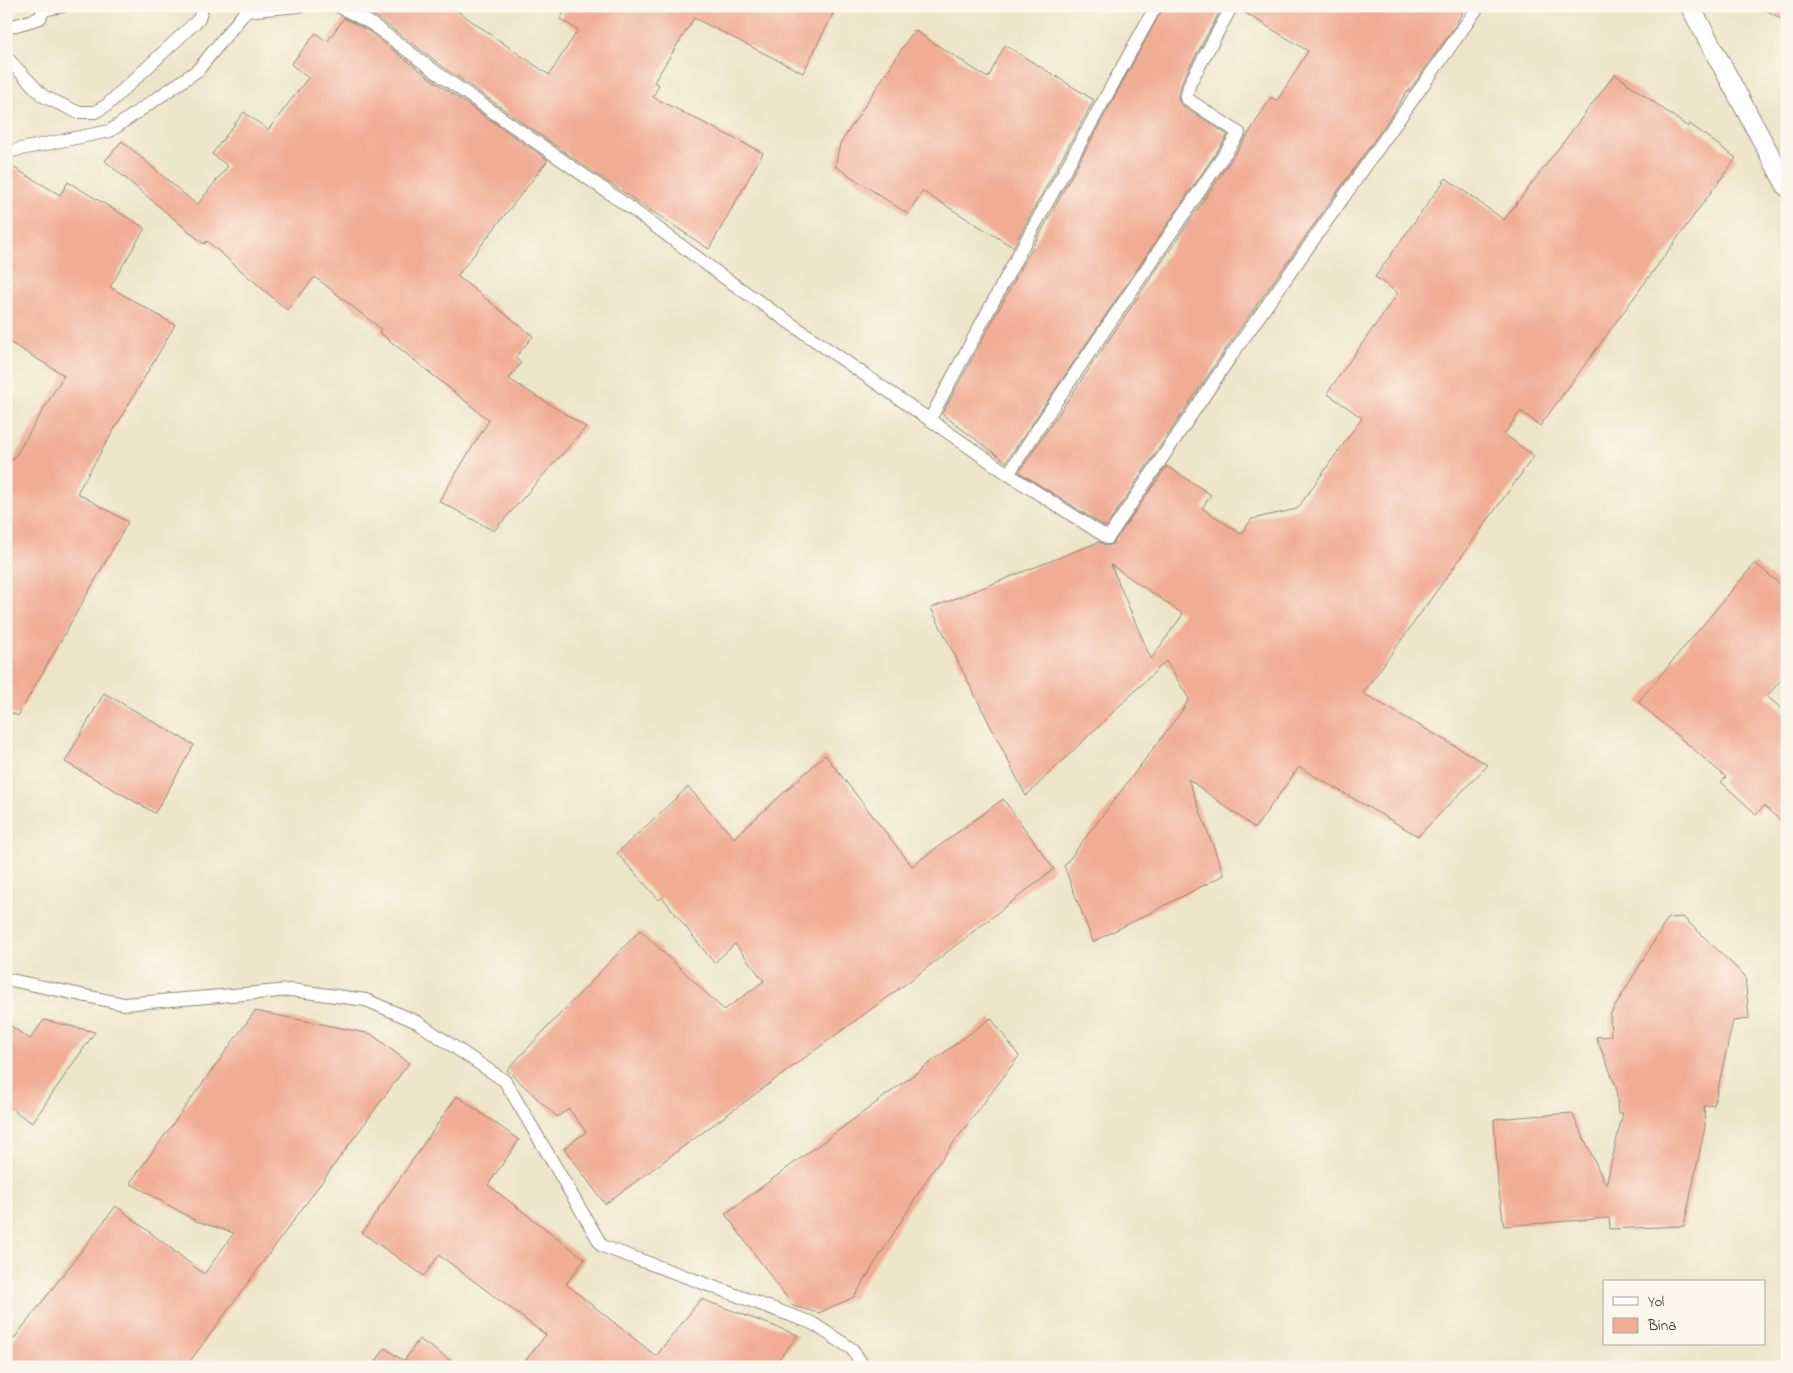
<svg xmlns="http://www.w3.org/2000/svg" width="1793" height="1373" font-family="'Indie Flower',sans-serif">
<rect width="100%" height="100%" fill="#fbf7ec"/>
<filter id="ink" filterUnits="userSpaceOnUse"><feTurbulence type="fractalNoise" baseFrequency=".02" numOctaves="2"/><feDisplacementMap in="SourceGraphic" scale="10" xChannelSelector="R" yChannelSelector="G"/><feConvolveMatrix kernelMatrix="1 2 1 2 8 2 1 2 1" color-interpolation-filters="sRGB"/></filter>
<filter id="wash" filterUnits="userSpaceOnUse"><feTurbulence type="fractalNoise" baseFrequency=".0096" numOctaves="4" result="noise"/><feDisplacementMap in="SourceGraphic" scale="20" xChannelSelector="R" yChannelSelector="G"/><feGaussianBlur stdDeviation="1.12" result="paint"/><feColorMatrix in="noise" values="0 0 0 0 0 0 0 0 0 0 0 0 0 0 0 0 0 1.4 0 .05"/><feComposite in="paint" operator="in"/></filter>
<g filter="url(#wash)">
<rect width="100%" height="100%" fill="#ede5c8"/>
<g id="blocks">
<!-- building -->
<g fill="#f1ac94" fill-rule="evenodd">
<path d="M356,6H450L549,75L578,30L560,19L568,6H837L803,73L694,18L654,82L659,85L653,97L763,153L709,249L599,176L445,68L377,17Z"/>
<path d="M1164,6H1223L1183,79L1178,96L1179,101L1182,105L1228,135L1006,462L942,414Z"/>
<path d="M1240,6H1466L1452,31L1408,92L1407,91L1394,112L1229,344L1106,527L1019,472L1246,138L1271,97L1277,101L1308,51L1239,9Z"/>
<path d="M1759,6H1787V22Z"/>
<path d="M344,18L368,31L435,82L548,160L457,276L533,336L515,358L521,363L509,379L586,427L494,531L439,501L489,420L379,332L381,329L315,277L287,310L207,241L204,244L105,161L122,141L197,205L228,166L212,154L244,112L268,130L308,78L291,64L316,33L327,42Z"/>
<path d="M914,30L988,78L1005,45L1094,100L1013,247L922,191L908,214L835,166L840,144Z"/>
<path d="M1615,74L1688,127L1690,124L1736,158L1540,426L1521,411L1504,434L1534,456L1363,693L1488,765L1418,836L1299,767L1255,828L1188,779L1224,875L1093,942L1064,866L1181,712L1189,699L1166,661L1026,796L931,608L1099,542L1107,546L1112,545L1167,466L1211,495L1202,508L1241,534L1252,519L1297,509L1362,418L1327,393L1398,293L1375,277L1446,178L1504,220ZM1111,565L1183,614L1151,659Z"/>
<path d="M6,163L60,195L68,182L145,228L110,287L175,325L77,493L128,522L18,716L6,710V457L13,460L64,375L6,340Z"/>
<path d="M1755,563L1787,590V673L1767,696L1787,714V827L1764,806L1756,814L1721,782L1726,777L1638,702Z"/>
<path d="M104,693L194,745L155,813L65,762Z"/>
<path d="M825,755L912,866L1003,799L1054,869L911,980L605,1204L564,1148L586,1132L569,1109L557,1117L507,1070L640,930L724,1010L764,981L735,944L714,963L662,897L659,900L617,853L688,787L734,838Z"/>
<path d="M1683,917L1745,976L1749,1019L1733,1021L1714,1105L1704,1106L1705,1127L1684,1226L1610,1229L1609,1218L1504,1226L1498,1184L1494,1119L1572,1113L1606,1185L1623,1113L1618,1114L1616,1086L1596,1037L1611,1036L1610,1015L1668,918Z"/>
<path d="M255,1011L371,1034L409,1063L186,1367H6V1349L116,1206L204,1274L234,1233L196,1221L130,1183Z"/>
<path d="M991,1018L1019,1056L931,1173L854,1297L819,1313L793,1306L725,1214Z"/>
<path d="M44,1020L95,1032L32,1123L6,1105V1023L30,1039Z"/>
<path d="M457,1096L519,1140L488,1185L585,1259L566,1284L656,1356L701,1299L798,1335L773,1367H520L546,1335L439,1255L424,1276L362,1233Z"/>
<path d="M419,1339L460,1367H372L385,1348L404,1361Z"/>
</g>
</g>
</g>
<g filter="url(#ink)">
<use href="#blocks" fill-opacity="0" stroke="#8c887a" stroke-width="1"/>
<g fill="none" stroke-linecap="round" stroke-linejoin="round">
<!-- street casing -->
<g stroke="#8c887a" stroke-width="14">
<g id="street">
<path d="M338,6L372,24L440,75L632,209L722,276L1008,474L1108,538L1231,356L1479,6"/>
<path d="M44,10L63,6"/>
<path d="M246,11L299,6"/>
<path d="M6,28L40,18L45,6"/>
<path d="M6,57L43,96L77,112H95L107,105L199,19L203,6"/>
<path d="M6,152L110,131L198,70L250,6"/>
<path d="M930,419L1022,248L1156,6"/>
<path d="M1008,474L1051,409L1239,133L1186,98L1190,83L1232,6"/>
<path d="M6,979L124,1004L291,990L366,1000L417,1022L505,1081L602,1246L812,1323L852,1349L864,1367"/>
</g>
</g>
<!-- secondary casing -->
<g stroke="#8c887a" stroke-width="21">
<path id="secondary" d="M1690,6L1787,187"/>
</g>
<!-- street -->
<use href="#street" stroke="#fff" stroke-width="12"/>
<!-- secondary -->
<use href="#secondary" stroke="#fff" stroke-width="19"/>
</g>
</g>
<!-- margin -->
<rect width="1793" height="1373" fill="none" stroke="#fbf7ec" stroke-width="25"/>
<!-- legend -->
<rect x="1603" y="1280" width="162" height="65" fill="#fbf7ec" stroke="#a8a59f"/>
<rect x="1613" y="1297" width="25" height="8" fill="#ffffff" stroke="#a8a59f"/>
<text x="1648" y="1306" font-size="15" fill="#2b2b2b">Yol</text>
<rect x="1613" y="1318" width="25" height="15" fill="#f1ac94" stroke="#a8a59f"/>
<text x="1648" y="1330" font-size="15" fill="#2b2b2b">Bina</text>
</svg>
